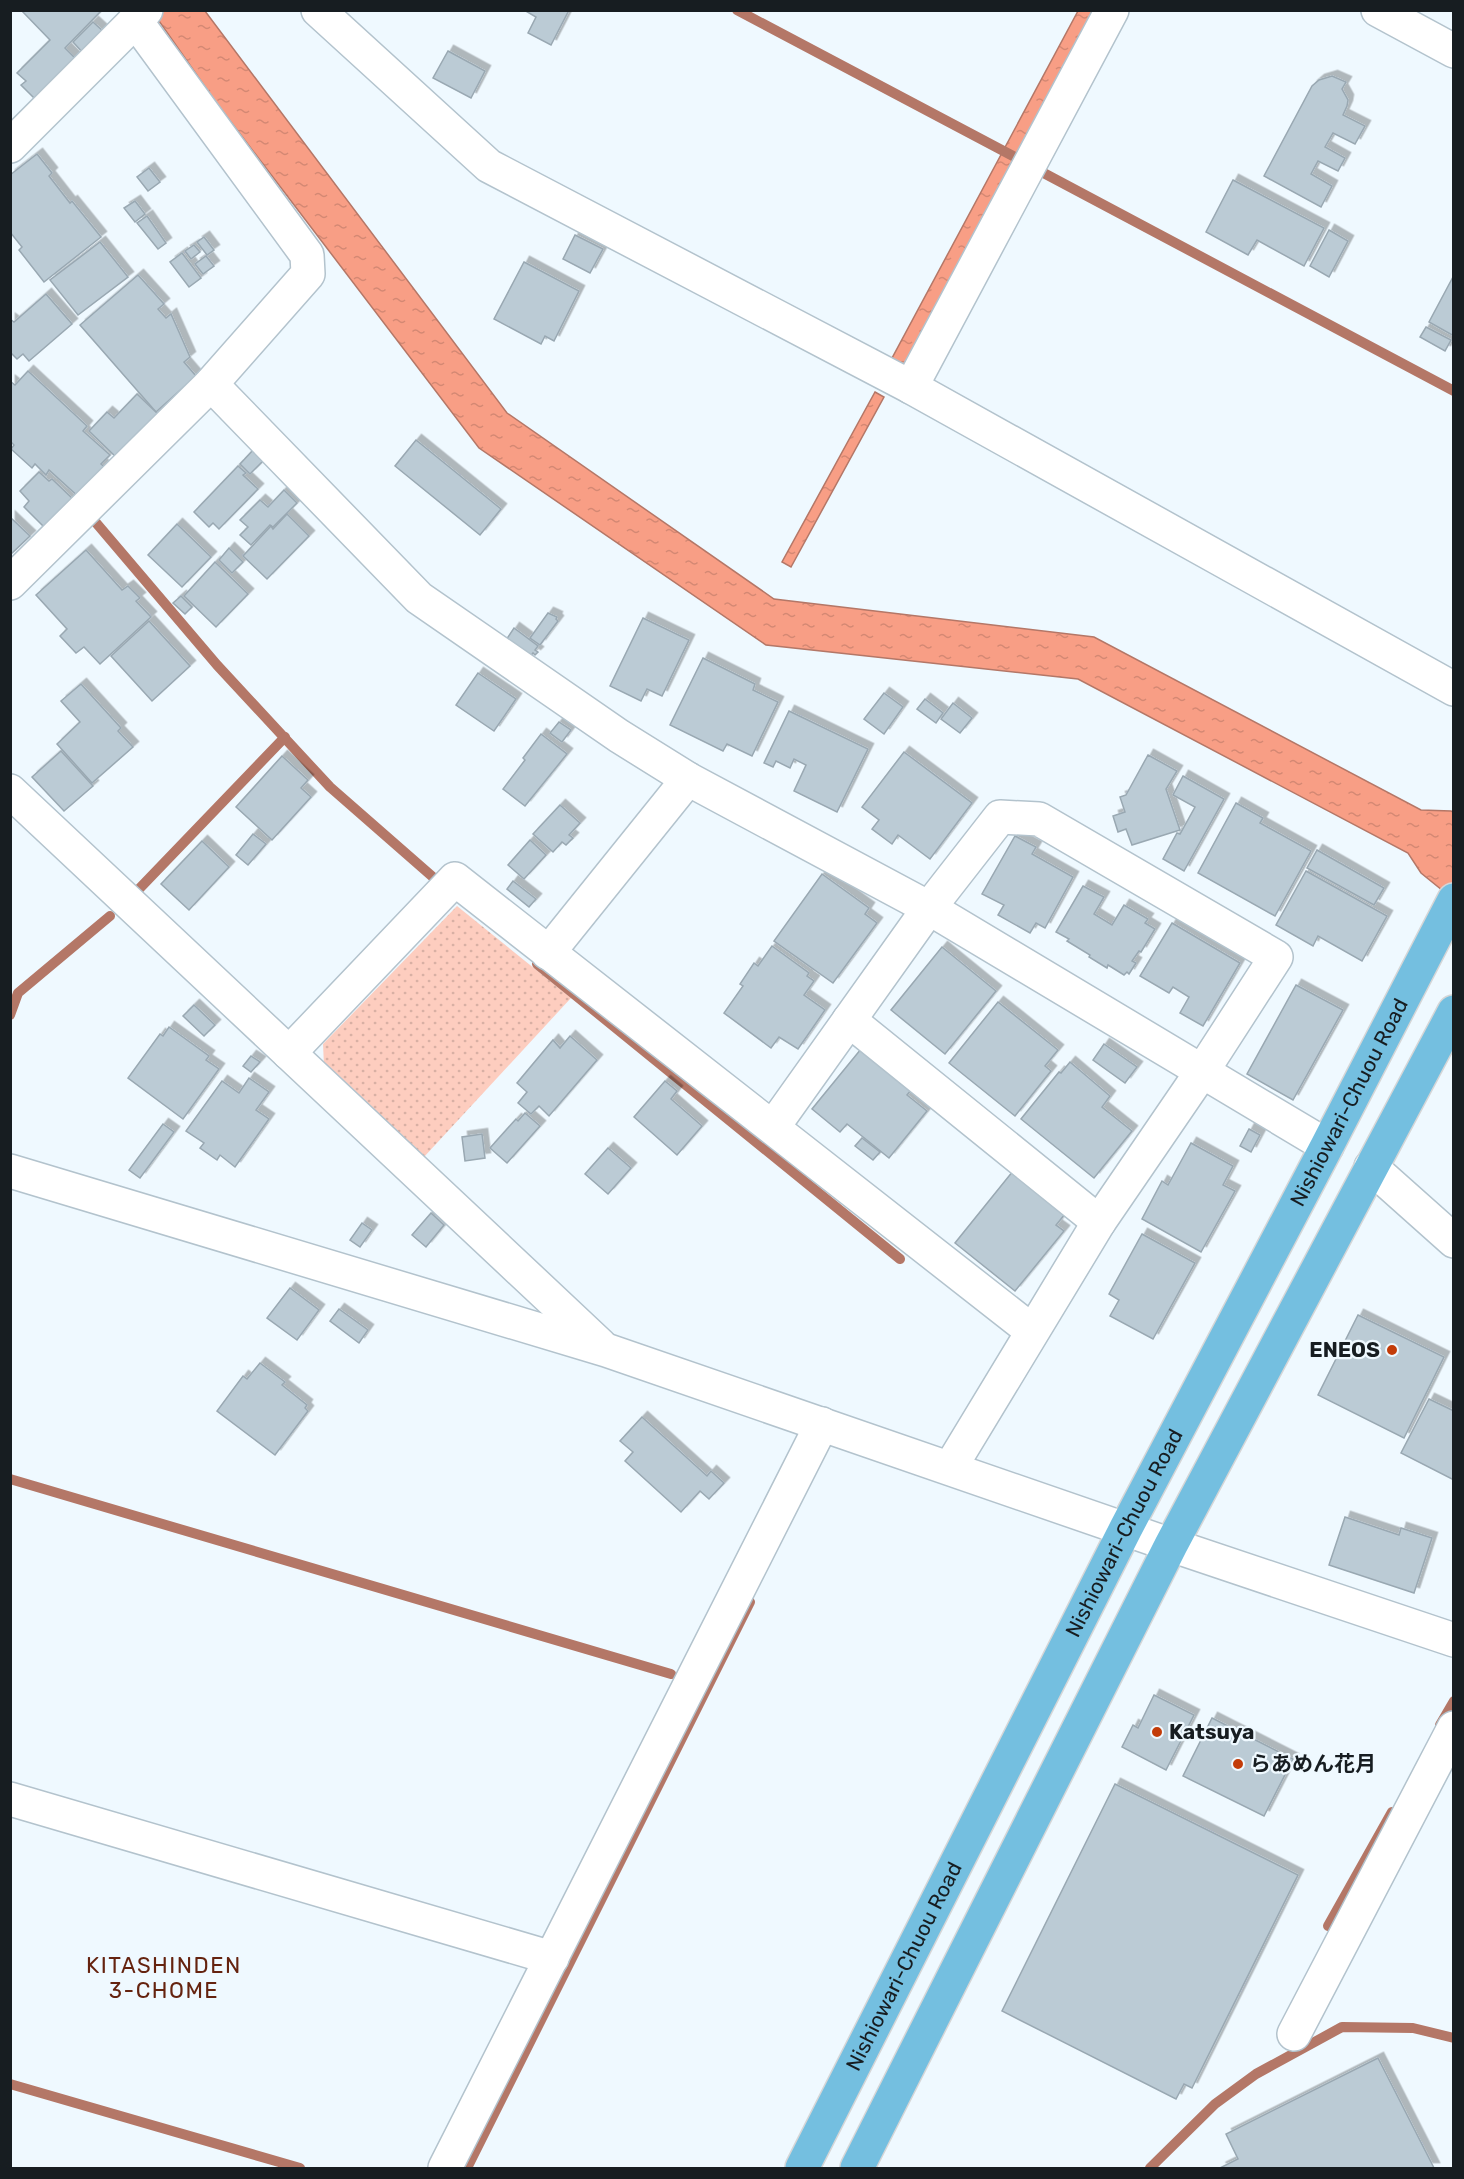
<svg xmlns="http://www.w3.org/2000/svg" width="1464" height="2179" font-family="Rubik,'Noto Sans JP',sans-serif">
<defs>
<pattern id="grass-dots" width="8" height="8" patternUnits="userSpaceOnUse" patternTransform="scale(1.5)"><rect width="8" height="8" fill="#fdcdbf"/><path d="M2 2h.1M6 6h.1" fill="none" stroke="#d8b0a4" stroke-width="1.8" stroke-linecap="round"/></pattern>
<pattern id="water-ripples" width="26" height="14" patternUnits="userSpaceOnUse" patternTransform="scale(1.5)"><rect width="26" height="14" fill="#f89e85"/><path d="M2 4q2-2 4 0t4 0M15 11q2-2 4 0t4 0" fill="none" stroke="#d48873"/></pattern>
<filter id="shadow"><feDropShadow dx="5.5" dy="-5.5" stdDeviation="0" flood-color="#0004"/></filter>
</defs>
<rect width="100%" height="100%" fill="#eff9ff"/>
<!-- grass -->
<path fill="url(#grass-dots)" d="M457,906L571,998L424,1157L324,1066L323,1044Z"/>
<!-- water -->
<g fill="url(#water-ripples)" stroke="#b47767" stroke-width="1.5">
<path d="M152,11H205L507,413L774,599L1094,637L1421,810L1451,811L1454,813L1453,899L1421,873L1408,853L1078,679L766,645L479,448L215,101Z"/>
<path d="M1078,11H1095L904,366L891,360Z"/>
<path d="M875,392L884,397L791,567L782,562Z"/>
</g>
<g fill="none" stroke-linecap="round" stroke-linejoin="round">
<!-- stream -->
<g stroke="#b47767" stroke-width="10">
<path d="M737,10L1013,156"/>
<path d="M1038,170L1454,391"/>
<path d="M92,518L217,665L330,787L434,878"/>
<path d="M139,889L285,737"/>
<path d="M537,964L900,1259"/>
<path d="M10,1015L18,993L110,916"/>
<path d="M10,1479L671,1674"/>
<path d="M1440,1725L1454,1701"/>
<path d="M1328,1926L1392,1812"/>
<path d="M10,2084L300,2168"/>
<path d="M467,2168L750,1602"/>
<path d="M1150,2168L1215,2104L1256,2074L1342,2027L1413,2028L1454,2038"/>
</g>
</g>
<!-- building -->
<g fill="#bbcbd5" stroke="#99a8b2" stroke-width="1.5" filter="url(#shadow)">
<path d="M21,10H102L65,48L77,60L37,101L21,85L26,81L17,73L50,40Z"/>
<path d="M524,10H569L551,45L528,33L536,17Z"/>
<path d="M93,22L105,33L84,54L73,42Z"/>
<path d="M448,51L485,71L471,98L433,78Z"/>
<path d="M1332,76L1346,82L1342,89L1348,100L1347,106L1343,115L1365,126L1355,144L1333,133L1325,147L1345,158L1338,171L1318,161L1311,174L1332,186L1321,207L1264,176L1312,86L1319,80Z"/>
<path d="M37,154L52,173L49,176L70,203L72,201L101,237L44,282L19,250L22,247L10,232V175Z"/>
<path d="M149,168L160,182L148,191L137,177Z"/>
<path d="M1233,180L1324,228L1304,266L1257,240L1248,255L1206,232Z"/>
<path d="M135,201L145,214L135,222L124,208Z"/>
<path d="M147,216L166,243L158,249L137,223Z"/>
<path d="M1329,230L1348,241L1329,277L1310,266Z"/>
<path d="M575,235L603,249L590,273L563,259Z"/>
<path d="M204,237L214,250L207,255L197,242Z"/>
<path d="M100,242L128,277L78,315L50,280Z"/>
<path d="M194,245L200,252L191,259L185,251Z"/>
<path d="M182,253L201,278L189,287L170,262Z"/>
<path d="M206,256L214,266L203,274L195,264Z"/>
<path d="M524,262L579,291L554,341L545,336L541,344L494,319Z"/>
<path d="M138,275L164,304L158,309L166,318L171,314L190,357L184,362L196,376L156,412L80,325Z"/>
<path d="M1454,275V336L1429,322Z"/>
<path d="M46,294L72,324L29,361L23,354L17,359L10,352V319L14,322Z"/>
<path d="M1426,327L1451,340L1445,351L1420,337Z"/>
<path d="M28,371L87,426L83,431L110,455L101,464L108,470L81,499L49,470L46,475L35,464L32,468L11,449L14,445L10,441V381L15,385Z"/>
<path d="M137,394L160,416L118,459L89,431L107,412L114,418Z"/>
<path d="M416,440L501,509L480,535L395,466Z"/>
<path d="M254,449L265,459L250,474L240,464Z"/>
<path d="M238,466L246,473L243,475L258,489L219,529L213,523L209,527L194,512Z"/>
<path d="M39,472L49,481L52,479L74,500L46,529L24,507L29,501L20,491Z"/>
<path d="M284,490L297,503L273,527L270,525L251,545L240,535L248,527L240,520L260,500L268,507Z"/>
<path d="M287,514L309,536L267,579L243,556L271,526L273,529Z"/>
<path d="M10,517L30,536L10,555Z"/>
<path d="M177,524L211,557L182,587L148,555Z"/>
<path d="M229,548L243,562L232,573L219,560Z"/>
<path d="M86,550L122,590L128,586L140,598L136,601L151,617L100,664L84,647L76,653L60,636L67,629L36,595Z"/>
<path d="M215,562L248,594L216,627L184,596Z"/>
<path d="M181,596L192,607L185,614L173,603Z"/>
<path d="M548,613L557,617L556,619L558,621L540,645L530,638Z"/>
<path d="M643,618L689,640L662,696L647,689L641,701L610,686Z"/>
<path d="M149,621L190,666L152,701L111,656Z"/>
<path d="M514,628L538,646L535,650L538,652L535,655L533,653L530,657L506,640Z"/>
<path d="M703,658L755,684L753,690L778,702L752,756L727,744L723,751L670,725Z"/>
<path d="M478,673L516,699L494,731L456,705Z"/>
<path d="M81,684L121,728L118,731L133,747L92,783L57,744L80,722L61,701Z"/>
<path d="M884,693L903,707L884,734L864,719Z"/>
<path d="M925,699L943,713L936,723L917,709Z"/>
<path d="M953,703L972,718L960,733L941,719Z"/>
<path d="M789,711L868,749L837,812L794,791L806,765L794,759L790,768L776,761L773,767L764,763Z"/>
<path d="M559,722L571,730L562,742L550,733Z"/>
<path d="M541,734L567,754L525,806L503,789L525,760L523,758Z"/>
<path d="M61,751L93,786L64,811L32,777Z"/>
<path d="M904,752L972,803L930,859L898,835L892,844L872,829L879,820L862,807Z"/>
<path d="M1148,755L1177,771L1166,789L1180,830L1132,845L1126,829L1118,832L1113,816L1125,812L1120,797L1126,795Z"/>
<path d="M282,756L308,780L301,788L311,797L272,840L236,807Z"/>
<path d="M1183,776L1224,799L1184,871L1163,859L1177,833L1180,834L1195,807L1173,795Z"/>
<path d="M1236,803L1263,818L1260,823L1311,851L1275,916L1198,873Z"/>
<path d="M560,805L580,823L569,835L573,838L566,845L562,842L553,852L533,834Z"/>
<path d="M253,834L266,844L248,865L236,855Z"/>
<path d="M1015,836L1036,847L1032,854L1073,877L1045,928L1036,923L1030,933L998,915L1004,905L982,894Z"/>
<path d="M530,840L546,855L524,879L508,865Z"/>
<path d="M202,841L229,867L189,910L161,884Z"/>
<path d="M1317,850L1384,888L1374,905L1307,868Z"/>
<path d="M1306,871L1387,916L1362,961L1318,936L1313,946L1276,925Z"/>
<path d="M822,874L869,908L865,914L877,923L833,983L774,941Z"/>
<path d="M513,881L536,899L529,907L507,889Z"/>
<path d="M1083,886L1104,897L1094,914L1112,925L1124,905L1148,919L1145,923L1155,929L1141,952L1139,951L1132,961L1136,963L1129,974L1127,972L1124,975L1108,965L1107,968L1089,957L1090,955L1067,941L1069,939L1056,932Z"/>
<path d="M1172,923L1240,963L1203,1026L1180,1013L1189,997L1173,987L1169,993L1140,976Z"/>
<path d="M772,946L809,973L807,976L814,981L804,995L825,1010L798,1049L779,1037L771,1048L724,1013L743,986L740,984L754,963L758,966Z"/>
<path d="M942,947L996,991L945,1054L891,1010Z"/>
<path d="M1296,985L1343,1010L1293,1100L1247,1074Z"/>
<path d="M998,1002L1058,1050L1045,1066L1051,1071L1015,1116L949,1063Z"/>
<path d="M194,1005L215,1025L204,1036L183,1016Z"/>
<path d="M169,1027L209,1056L206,1060L219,1069L183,1119L128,1078L160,1034L163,1036Z"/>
<path d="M570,1036L597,1060L549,1116L539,1106L531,1114L518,1103L527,1092L517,1083L553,1040L560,1048Z"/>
<path d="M1104,1044L1137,1067L1125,1083L1093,1060Z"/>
<path d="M861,1049L912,1089L907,1095L927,1111L889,1158L847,1124L840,1132L812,1109Z"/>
<path d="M251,1056L260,1062L251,1072L243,1066Z"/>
<path d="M1070,1062L1110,1096L1102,1107L1132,1131L1094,1178L1021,1119L1059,1072L1061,1073Z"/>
<path d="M249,1078L269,1092L256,1110L269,1119L235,1167L220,1155L217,1160L200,1148L204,1143L186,1131L222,1081L239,1093Z"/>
<path d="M665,1081L677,1091L671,1099L702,1126L677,1155L634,1117Z"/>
<path d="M525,1113L540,1126L507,1163L490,1148L516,1119L518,1121Z"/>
<path d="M163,1124L174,1132L140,1178L129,1170Z"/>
<path d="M1249,1129L1260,1135L1251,1152L1240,1146Z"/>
<path d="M482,1134L485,1158L465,1161L462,1137Z"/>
<path d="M862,1138L880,1152L873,1160L855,1146Z"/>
<path d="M1191,1143L1233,1166L1223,1185L1235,1191L1201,1252L1142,1219L1162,1181L1168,1185Z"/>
<path d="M608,1148L631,1168L608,1194L585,1174Z"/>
<path d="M1013,1171L1065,1214L1056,1225L1064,1231L1015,1291L955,1243Z"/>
<path d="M431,1213L444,1225L426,1247L412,1235Z"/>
<path d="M362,1223L372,1230L360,1247L350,1240Z"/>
<path d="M1142,1234L1195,1263L1153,1339L1110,1316L1119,1300L1109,1294Z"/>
<path d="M290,1288L319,1310L297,1340L267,1318Z"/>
<path d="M339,1309L368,1330L359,1343L330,1321Z"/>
<path d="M1358,1315L1444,1357L1404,1438L1318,1395Z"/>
<path d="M260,1363L285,1382L282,1385L307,1405L305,1408L308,1411L275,1455L217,1411L243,1376L247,1379Z"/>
<path d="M1429,1399L1454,1411V1480L1401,1453Z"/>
<path d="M642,1417L707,1476L711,1471L724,1483L709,1499L700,1491L681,1512L625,1461L633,1452L620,1441Z"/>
<path d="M1345,1517L1399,1535L1401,1528L1432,1538L1414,1593L1329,1565Z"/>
<path d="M1154,1695L1194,1715L1166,1770L1122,1747L1133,1725L1138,1728Z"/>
<path d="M1212,1718L1293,1759L1264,1816L1183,1776Z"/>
<path d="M1115,1784L1298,1875L1192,2088L1184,2084L1176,2099L1002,2011Z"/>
<path d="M1378,2058L1434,2168H1220L1238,2159L1226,2134Z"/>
</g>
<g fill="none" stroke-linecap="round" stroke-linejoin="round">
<!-- minor casing -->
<g stroke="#b3c3cd" stroke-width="36">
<g id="minor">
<path d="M318,10L489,166L911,387L1454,689"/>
<path d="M1378,10L1454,51"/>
<path d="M10,146L146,10"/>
<path d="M211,384L419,598L619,736L688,779L929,908L1327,1146"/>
<path d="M911,387L1112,10"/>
<path d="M10,583L211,384L308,274L307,255L135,20"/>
<path d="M10,791L600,1345"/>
<path d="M548,953L688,779"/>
<path d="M849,1020L1099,1222"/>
<path d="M289,1053L455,879L1032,1331"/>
<path d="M773,1127L929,908L1000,817L1039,819L1276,957L1203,1070L1099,1222L950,1468"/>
<path d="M1371,1167L1454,1241"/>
<path d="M10,1171L606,1350L1171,1545L1454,1640"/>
<path d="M10,1799L552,1958"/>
<path d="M1294,2034L1454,1728"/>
<path d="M445,2168L822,1424"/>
</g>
</g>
<!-- major casing -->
<g stroke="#d5d6d7" stroke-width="36">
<g id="major">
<path id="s1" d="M802,2168L1126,1528L1327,1146L1454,900"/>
<path d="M857,2168L1171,1545L1454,1012"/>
</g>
</g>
<!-- minor -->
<use href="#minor" stroke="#fff" stroke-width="33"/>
<!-- major -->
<use href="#major" stroke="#74bfe0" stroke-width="33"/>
</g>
<!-- markers -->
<g fill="#c33c09" stroke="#eff9ff" stroke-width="2">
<circle cx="1392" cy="1350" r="6"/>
<circle cx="1157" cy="1732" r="6"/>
<circle cx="1238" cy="1764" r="6"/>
</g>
<g text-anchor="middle" stroke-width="4.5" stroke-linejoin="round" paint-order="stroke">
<!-- street labels -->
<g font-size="21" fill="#171d21" stroke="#eff9ff">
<text dy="7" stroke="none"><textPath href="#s1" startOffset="1198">Nishiowari-Chuou Road</textPath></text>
<text dy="7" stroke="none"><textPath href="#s1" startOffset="712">Nishiowari-Chuou Road</textPath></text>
<text dy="7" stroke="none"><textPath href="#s1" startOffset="226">Nishiowari-Chuou Road</textPath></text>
</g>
<!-- poi labels -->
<g font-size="21" font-weight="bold" fill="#171d21" stroke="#eff9ff" text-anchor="start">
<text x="1380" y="1357" text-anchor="end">ENEOS</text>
<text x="1169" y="1739">Katsuya</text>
<text x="1250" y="1771">らあめん花月</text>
</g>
<!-- neighbourhood labels -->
<g font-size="22" letter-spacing="1.5" fill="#65230f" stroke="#eff9ff">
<text x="164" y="1973">KITASHINDEN<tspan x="164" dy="25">3-CHOME</tspan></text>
</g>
</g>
<!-- border -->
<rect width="1464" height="2179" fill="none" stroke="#171d21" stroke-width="24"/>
</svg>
